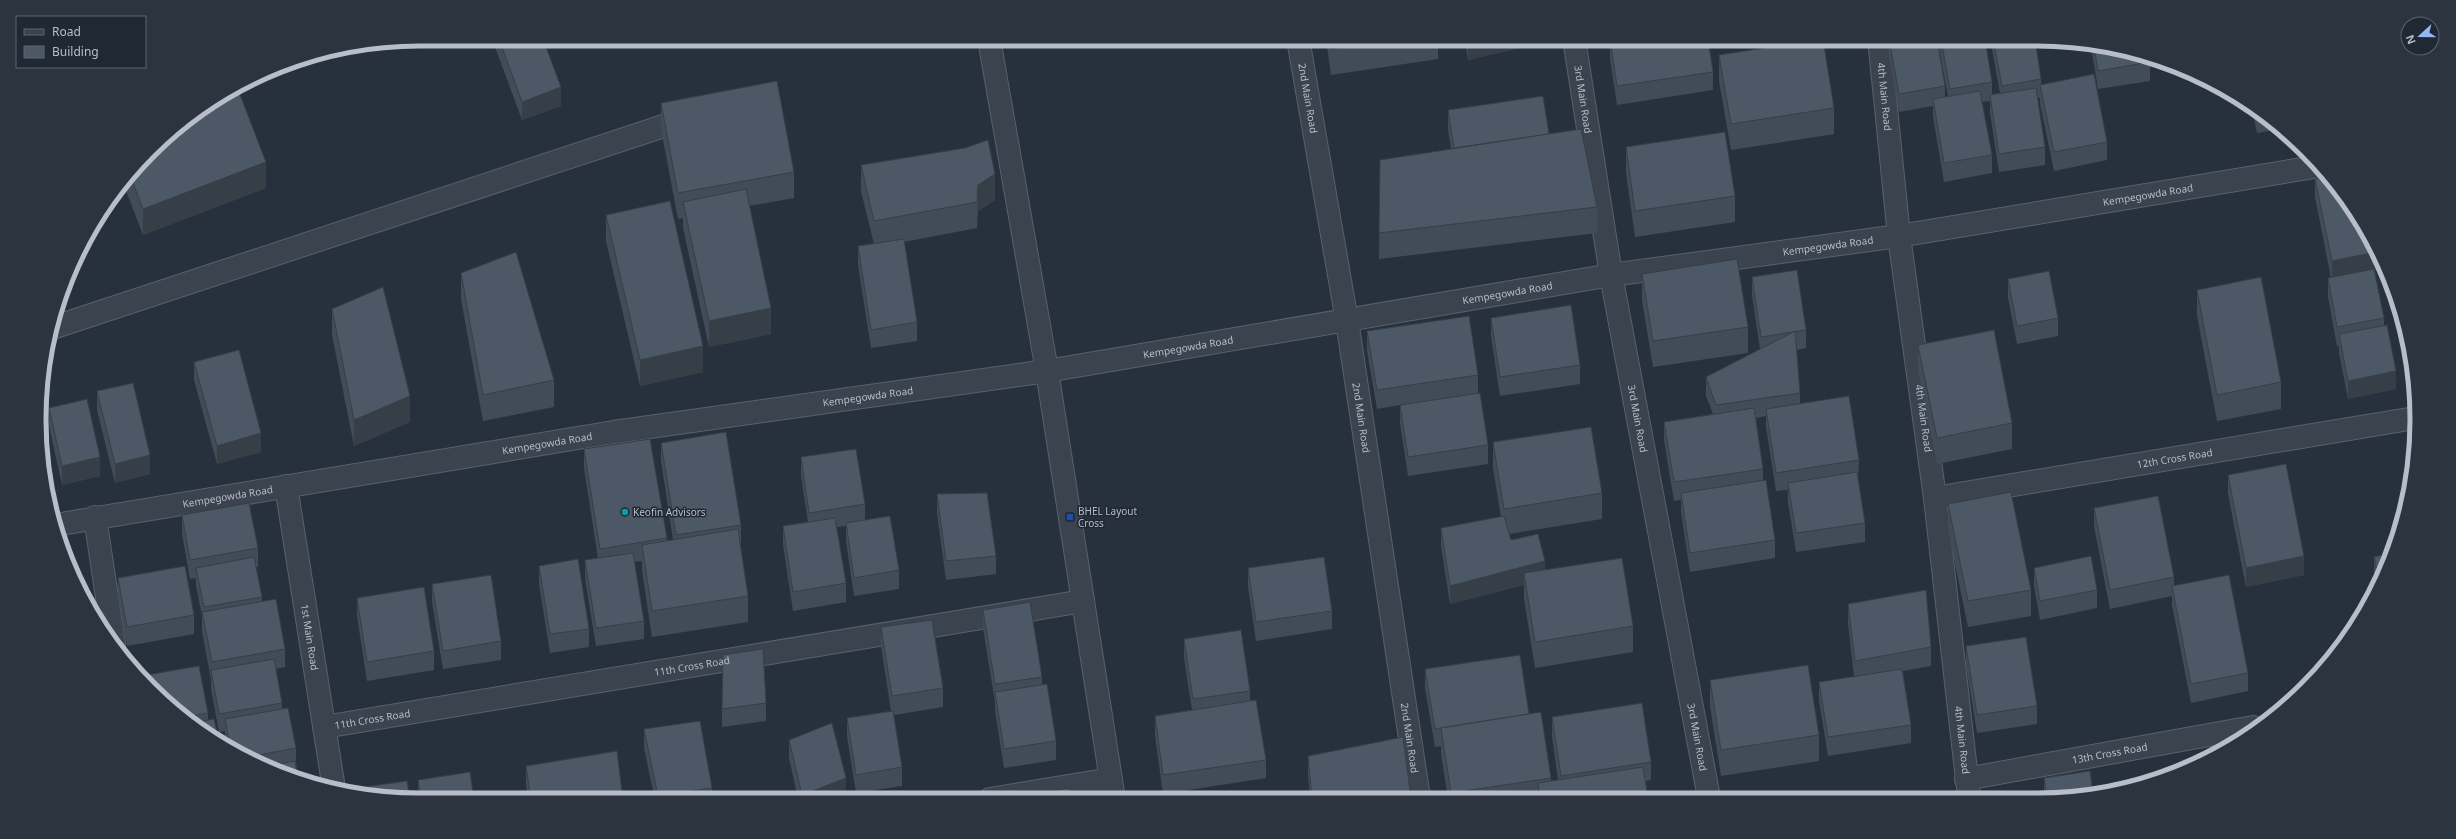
<svg xmlns="http://www.w3.org/2000/svg" width="2456" height="839" font-family="'Noto Sans',sans-serif">
<rect width="100%" height="100%" fill="#27313e"/>
<g fill="none" stroke-linecap="round" stroke-linejoin="round">
<!-- street casing -->
<g stroke="#59616c" stroke-width="24">
<g id="street">
<path d="M989,39L1047,371L1114,799"/>
<path id="s1" d="M1298,39L1347,321L1419,798"/>
<path id="s2" d="M1574,39L1611,275L1709,798"/>
<path id="s3" d="M1879,39L1899,236L1935,498L1969,797"/>
<path d="M55,327L688,118"/>
<path id="s4" d="M286,486L334,789"/>
<path id="s5" d="M1935,498L2415,418"/>
<path d="M95,517L114,644"/>
<path id="s6" d="M55,525L614,432L1047,371L1611,275L1899,236L2320,166"/>
<path id="s7" d="M324,727L1083,601"/>
<path id="s8" d="M1966,779L2253,727"/>
<path d="M990,799L1111,779"/>
</g>
</g>
<!-- street -->
<use href="#street" stroke="#3b434e" stroke-width="22"/>
</g>
<!-- wall -->
<g fill="#424c59">
<path d="M492,39H543L561,106L522,120Z"/>
<path d="M1326,39H1438V59L1331,75Z"/>
<path d="M1465,39H1550V41L1468,60Z"/>
<path d="M1610,39L1713,72V90L1617,105L1610,58Z"/>
<path d="M1888,39H1937L1945,86V97L1948,96L1938,43V39H1985L1992,82V94L2000,93L1990,39H2035L2041,79V85L2107,142V160L2054,171L2040,104V98H2037L2045,147V165L1999,172L1990,113V101L1982,102L1992,155V173L1944,182L1933,117V106L1899,112L1888,51Z"/>
<path d="M2091,46L2135,52L2150,62V81L2098,89Z"/>
<path d="M1719,55L1834,108V134L1731,150L1719,81Z"/>
<path d="M661,103L794,172V198L749,206L771,334L709,347L683,228V218L678,219L661,129Z"/>
<path d="M2252,108L2268,117L2280,129L2257,133Z"/>
<path d="M1448,110L1549,134L1597,207V233L1379,259L1380,160L1451,149L1448,129Z"/>
<path d="M168,134L266,188L143,235L123,183Z"/>
<path d="M1626,147L1735,196V222L1635,237L1626,173Z"/>
<path d="M861,165L995,200L978,211L977,228L904,242L917,322V341L871,348L858,265V246L874,244L861,191Z"/>
<path d="M2315,179L2379,258V270L2375,271L2384,318V326L2396,389L2348,399L2339,353V346H2337L2328,297V278H2331L2315,197Z"/>
<path d="M606,215L703,372L640,386L606,241Z"/>
<path d="M461,273L554,380V407L483,421L461,299Z"/>
<path d="M1642,274L1748,327V353L1653,367L1642,300Z"/>
<path d="M1752,277L1806,330V348L1797,350L1800,393V404L1859,460L1858,479L1865,523V542L1796,552L1788,502V490L1776,491L1766,427V416L1756,418L1763,469V481L1775,540V558L1690,572L1681,512V500L1674,501L1664,440V422L1713,414L1706,396V377L1760,349L1752,295Z"/>
<path d="M2008,279L2058,318V336L2017,344L2008,298Z"/>
<path d="M2197,290L2281,382V409L2217,421L2197,316Z"/>
<path d="M332,309L410,422L354,446L332,335Z"/>
<path d="M1491,318L1580,365V384L1500,396L1491,336Z"/>
<path d="M1367,331L1478,375V393L1488,445V464L1408,476L1400,423V405L1377,409L1367,350Z"/>
<path d="M1918,345L2012,423V449L1937,464L1918,371Z"/>
<path d="M194,362L261,452L217,464L194,380Z"/>
<path d="M97,391L150,474L115,483L97,410Z"/>
<path d="M49,408L100,476L62,485L49,426Z"/>
<path d="M1493,442L1602,493V519L1509,534L1511,540L1545,570L1633,626V652L1535,668L1524,599V585L1450,604L1441,546V528L1501,517L1493,468Z"/>
<path d="M661,443L741,525V544H740L748,596V622L652,637L642,571V561L634,562L644,621V639L596,646L585,579V560L598,558L584,468V449L667,538V541L673,540L661,461Z"/>
<path d="M801,457L865,504V520L899,570V589L854,596L846,541V526L837,527L846,583V602L793,611L783,545V526L808,522L801,476Z"/>
<path d="M2228,475L2304,575L2246,587L2228,494Z"/>
<path d="M937,494L996,556V574L946,580L937,513Z"/>
<path d="M1948,504L2031,590V616L1968,627L1948,530Z"/>
<path d="M2094,508L2174,577V586L2248,673V691L2191,703L2172,605V596L2110,609L2094,526Z"/>
<path d="M182,515L258,548V567H256L262,597V602L285,649V667L276,669L282,703V709L296,748V763L298,777L227,744L225,738V731L219,732L211,689V680L202,631V616L196,586V578L190,579L182,534Z"/>
<path d="M2389,554L2376,586L2374,575V557Z"/>
<path d="M539,566L589,629V647L550,653L539,584Z"/>
<path d="M1248,568L1332,611V629L1256,641L1248,587Z"/>
<path d="M2034,568L2097,590V608L2040,620L2034,586Z"/>
<path d="M118,578L194,615V634L127,646L118,596Z"/>
<path d="M432,584L501,641V660L443,669L432,602Z"/>
<path d="M357,598L434,651V670L367,681L357,616Z"/>
<path d="M1848,604L1931,647V666L1903,671L1911,725V743L1828,756L1819,701V682L1854,677L1848,623Z"/>
<path d="M983,610L1042,677V685L1056,741V760L1004,768L995,711V702L983,628Z"/>
<path d="M881,627L943,688V707L894,715L902,767V786L856,793L847,736V718L891,711L881,646Z"/>
<path d="M1184,639L1250,691V701L1266,760V778L1163,794L1155,735V716L1192,710L1184,658Z"/>
<path d="M1966,646L2037,706V724L1977,733L1966,665Z"/>
<path d="M1425,669L1529,714L1551,778V781L1558,780L1552,736V717L1651,762V780L1646,781L1648,798H1448L1441,754V746L1435,747L1425,688Z"/>
<path d="M1710,680L1819,735V761L1721,776L1710,706Z"/>
<path d="M150,688L208,713V736Z"/>
<path d="M766,703V721L722,727V709Z"/>
<path d="M644,729L712,788V799L655,800L644,748Z"/>
<path d="M789,740L846,796L839,799H798L789,758Z"/>
<path d="M1308,756L1411,798H1310L1308,774Z"/>
<path d="M526,766L623,800H528L526,784Z"/>
<path d="M2044,778L2086,797H2044Z"/>
<path d="M418,780L474,800H418Z"/>
</g>
<!-- shaded-wall -->
<g fill="#363e48">
<path d="M1478,39H1550V41L1468,60V41Z"/>
<path d="M561,87V106L522,120V102Z"/>
<path d="M266,162V188L143,235V209Z"/>
<path d="M995,174V200L978,211L977,228L978,185Z"/>
<path d="M2376,252L2379,258V270L2332,280V261Z"/>
<path d="M771,308V334L709,347V321Z"/>
<path d="M703,346V372L640,386V360Z"/>
<path d="M2396,371V389L2348,399V381Z"/>
<path d="M410,396V422L354,446V420Z"/>
<path d="M261,433V452L217,464V446Z"/>
<path d="M150,455V474L115,483V464Z"/>
<path d="M100,457V476L62,485V466Z"/>
<path d="M48,460V479L46,480L43,462Z"/>
<path d="M2304,556V575L2246,587V568Z"/>
<path d="M1545,561V580L1524,573V585L1450,604V586Z"/>
<path d="M846,778V796L839,799H802V795Z"/>
</g>
<!-- building -->
<g fill="#4d5867" stroke="#363e48">
<path d="M499,39H543L561,87L522,102Z"/>
<path d="M1330,39H1397L1331,49Z"/>
<path d="M1468,39H1478L1468,41Z"/>
<path d="M1610,39H1708L1713,72L1617,86Z"/>
<path d="M1823,39L1834,108L1731,124L1719,55Z"/>
<path d="M1889,39H1937L1945,86L1899,94Z"/>
<path d="M1941,39H1985L1992,82L1950,89Z"/>
<path d="M1993,39H2035L2041,79L2002,86Z"/>
<path d="M2094,47L2135,52L2149,57L2150,62L2098,71Z"/>
<path d="M2094,74L2107,142L2054,152L2040,85Z"/>
<path d="M777,81L794,172L678,193L661,103Z"/>
<path d="M2036,88L2045,147L1999,154L1990,95Z"/>
<path d="M1980,91L1992,155L1944,163L1933,99Z"/>
<path d="M239,92L266,162L143,209L130,175L168,134L230,95Z"/>
<path d="M1543,96L1549,134L1454,148L1448,110Z"/>
<path d="M2256,110L2262,114L2257,115Z"/>
<path d="M1581,129L1597,207L1379,233L1380,160Z"/>
<path d="M1725,132L1735,196L1635,211L1626,147Z"/>
<path d="M988,140L995,174L978,185L977,202L874,221L861,165L965,148Z"/>
<path d="M2328,176L2366,229L2376,252L2332,261L2315,179Z"/>
<path d="M746,189L771,308L709,321L683,202Z"/>
<path d="M670,201L703,346L640,360L606,215Z"/>
<path d="M904,239L917,322L871,330L858,246Z"/>
<path d="M516,252L554,380L483,395L461,273Z"/>
<path d="M1737,259L1748,327L1653,341L1642,274Z"/>
<path d="M2374,269L2384,318L2337,327L2328,278Z"/>
<path d="M1797,270L1806,330L1761,337L1752,277Z"/>
<path d="M2049,271L2058,318L2017,326L2008,279Z"/>
<path d="M2261,277L2281,382L2217,395L2197,290Z"/>
<path d="M383,287L410,396L354,420L332,309Z"/>
<path d="M1571,305L1580,365L1500,377L1491,318Z"/>
<path d="M1469,316L1478,375L1377,390L1367,331Z"/>
<path d="M2387,325L2396,371L2348,381L2339,334Z"/>
<path d="M1994,330L2012,423L1937,438L1918,345Z"/>
<path d="M1795,331L1800,393L1716,405L1706,377Z"/>
<path d="M239,350L261,433L217,446L194,362Z"/>
<path d="M133,383L150,455L115,464L97,391Z"/>
<path d="M1480,393L1488,445L1408,457L1400,405Z"/>
<path d="M1849,396L1859,460L1776,473L1766,409Z"/>
<path d="M87,399L100,457L62,466L49,408Z"/>
<path d="M1754,408L1763,469L1674,482L1664,422Z"/>
<path d="M1591,427L1602,493L1504,509L1493,442Z"/>
<path d="M726,432L741,525L676,535L661,443Z"/>
<path d="M40,433L48,460L43,462L40,444Z"/>
<path d="M650,439L667,538L600,549L584,449Z"/>
<path d="M856,449L865,504L809,513L801,457Z"/>
<path d="M2286,464L2304,556L2246,568L2228,475Z"/>
<path d="M1857,472L1865,523L1796,533L1788,483Z"/>
<path d="M1766,480L1775,540L1690,553L1681,493Z"/>
<path d="M2011,492L2031,590L1968,601L1948,504Z"/>
<path d="M987,493L996,556L946,561L937,494Z"/>
<path d="M2158,496L2174,577L2110,590L2094,508Z"/>
<path d="M249,503L258,548L190,560L182,515Z"/>
<path d="M890,516L899,570L854,578L846,523Z"/>
<path d="M1504,516L1511,540L1538,534L1545,561L1450,586L1441,528Z"/>
<path d="M835,518L846,583L793,592L783,526Z"/>
<path d="M738,529L748,596L652,611L642,545Z"/>
<path d="M633,553L644,621L596,628L585,560Z"/>
<path d="M2389,554L2379,579L2374,557Z"/>
<path d="M2091,556L2097,590L2040,601L2034,568Z"/>
<path d="M254,557L262,597L204,607L196,568Z"/>
<path d="M1324,557L1332,611L1256,622L1248,568Z"/>
<path d="M1622,558L1633,626L1535,642L1524,573Z"/>
<path d="M578,559L589,629L550,634L539,566Z"/>
<path d="M185,566L194,615L127,627L118,578Z"/>
<path d="M491,575L501,641L443,651L432,584Z"/>
<path d="M2229,575L2248,673L2191,684L2172,586Z"/>
<path d="M424,587L434,651L367,662L357,598Z"/>
<path d="M1926,590L1931,647L1855,661L1848,604Z"/>
<path d="M276,599L285,649L212,662L202,612Z"/>
<path d="M1030,602L1042,677L995,684L983,610Z"/>
<path d="M932,620L943,688L892,696L881,627Z"/>
<path d="M1241,630L1250,691L1193,699L1184,639Z"/>
<path d="M2026,637L2037,706L1977,715L1966,646Z"/>
<path d="M763,649L766,703L722,709L723,655Z"/>
<path d="M1520,655L1529,714L1435,729L1425,669Z"/>
<path d="M274,659L282,703L219,714L211,670Z"/>
<path d="M1808,665L1819,735L1721,750L1710,680Z"/>
<path d="M199,666L208,713L185,717L150,688L141,677V676Z"/>
<path d="M1902,669L1911,725L1828,737L1819,682Z"/>
<path d="M1047,684L1056,741L1004,749L995,692Z"/>
<path d="M1256,700L1266,760L1163,775L1155,716Z"/>
<path d="M1642,703L1651,762L1561,776L1552,717Z"/>
<path d="M288,708L296,748L253,756L230,746L225,719Z"/>
<path d="M893,711L902,767L856,775L847,718Z"/>
<path d="M1541,712L1551,778L1451,793L1441,728Z"/>
<path d="M214,719L219,741L208,736L192,723Z"/>
<path d="M700,721L712,788L658,796L644,729Z"/>
<path d="M832,723L846,778L802,795L789,740Z"/>
<path d="M1403,737L1411,798H1312L1308,756Z"/>
<path d="M617,751L623,800H531L526,766Z"/>
<path d="M295,761L298,777L273,765Z"/>
<path d="M1643,767L1648,798H1540L1538,783Z"/>
<path d="M2090,771L2093,795L2086,797H2047L2044,778Z"/>
<path d="M470,772L474,800H421L418,780Z"/>
<path d="M407,781L410,799L365,793L364,787Z"/>
<path d="M1069,788L1071,799H1009L1008,798Z"/>
</g>
<!-- markers -->
<circle fill="#0f9aa8" stroke="#202834" stroke-width="1.5" cx="625" cy="512" r="4"/>
<rect fill="#1a4fb4" stroke="#202834" stroke-width="1.5" x="1066" y="513" width="8" height="8" rx="2"/>
<g text-anchor="middle" stroke-width="3" stroke-linejoin="round" paint-order="stroke">
<!-- street labels -->
<g font-size="10" fill="#b7bec9" stroke="#202834">
<text dy="4" stroke="none"><textPath href="#s3" startOffset="58">4th Main Road</textPath></text>
<text dy="4" stroke="none"><textPath href="#s1" startOffset="60">2nd Main Road</textPath></text>
<text dy="4" stroke="none"><textPath href="#s2" startOffset="61">3rd Main Road</textPath></text>
<text dy="4" stroke="none"><textPath href="#s6" startOffset="2119">Kempegowda Road</textPath></text>
<text dy="4" stroke="none"><textPath href="#s6" startOffset="1795">Kempegowda Road</textPath></text>
<text dy="4" stroke="none"><textPath href="#s6" startOffset="1471">Kempegowda Road</textPath></text>
<text dy="4" stroke="none"><textPath href="#s6" startOffset="1147">Kempegowda Road</textPath></text>
<text dy="4" stroke="none"><textPath href="#s6" startOffset="823">Kempegowda Road</textPath></text>
<text dy="4" stroke="none"><textPath href="#s1" startOffset="384">2nd Main Road</textPath></text>
<text dy="4" stroke="none"><textPath href="#s3" startOffset="382">4th Main Road</textPath></text>
<text dy="4" stroke="none"><textPath href="#s2" startOffset="385">3rd Main Road</textPath></text>
<text dy="4" stroke="none"><textPath href="#s6" startOffset="499">Kempegowda Road</textPath></text>
<text dy="4" stroke="none"><textPath href="#s5" startOffset="243">12th Cross Road</textPath></text>
<text dy="4" stroke="none"><textPath href="#s6" startOffset="175">Kempegowda Road</textPath></text>
<text dy="4" stroke="none"><textPath href="#s4" startOffset="153">1st Main Road</textPath></text>
<text dy="4" stroke="none"><textPath href="#s7" startOffset="373">11th Cross Road</textPath></text>
<text dy="4" stroke="none"><textPath href="#s7" startOffset="49">11th Cross Road</textPath></text>
<text dy="4" stroke="none"><textPath href="#s2" startOffset="709">3rd Main Road</textPath></text>
<text dy="4" stroke="none"><textPath href="#s1" startOffset="708">2nd Main Road</textPath></text>
<text dy="4" stroke="none"><textPath href="#s3" startOffset="706">4th Main Road</textPath></text>
<text dy="4" stroke="none"><textPath href="#s8" startOffset="146">13th Cross Road</textPath></text>
</g>
<!-- poi labels -->
<g font-size="10" fill="#b7bec9" stroke="#202834" text-anchor="start">
<text x="1078" y="515">BHEL Layout<tspan x="1078" dy="12">Cross</tspan></text>
<text x="633" y="516">Keofin Advisors</text>
</g>
</g>
<!-- crop -->
<path d="M0 0H2456V839H0ZM419 46H2037A373 373 0 0 1 2410 419V420A373 373 0 0 1 2037 793H419A373 373 0 0 1 46 420V419A373 373 0 0 1 419 46Z" fill="#2c3440" fill-rule="evenodd"/>
<path fill="none" stroke="#b7bec9" stroke-width="5" d="M419 46H2037A373 373 0 0 1 2410 419V420A373 373 0 0 1 2037 793H419A373 373 0 0 1 46 420V419A373 373 0 0 1 419 46Z"/>
<!-- legend -->
<rect x="16" y="16" width="130" height="52" fill="#202834" stroke="#5c6470"/>
<rect x="24" y="29" width="20" height="6" fill="#3b434e" stroke="#5c6470"/>
<text x="52" y="36" font-size="12" fill="#b7bec9">Road</text>
<rect x="24" y="46" width="20" height="12" fill="#4d5867" stroke="#5c6470"/>
<text x="52" y="56" font-size="12" fill="#b7bec9">Building</text>
<!-- north arrow -->
<g transform="translate(2420 36) rotate(249)"><circle r="19" fill="#202834" stroke="#5c6470"/>
<path d="M0-3L7 15L0 10L-7 15Z" fill="#94b7f2"/>
<text y="-6" font-size="11" font-weight="bold" text-anchor="middle" fill="#b7bec9">N</text>
</g>
</svg>
